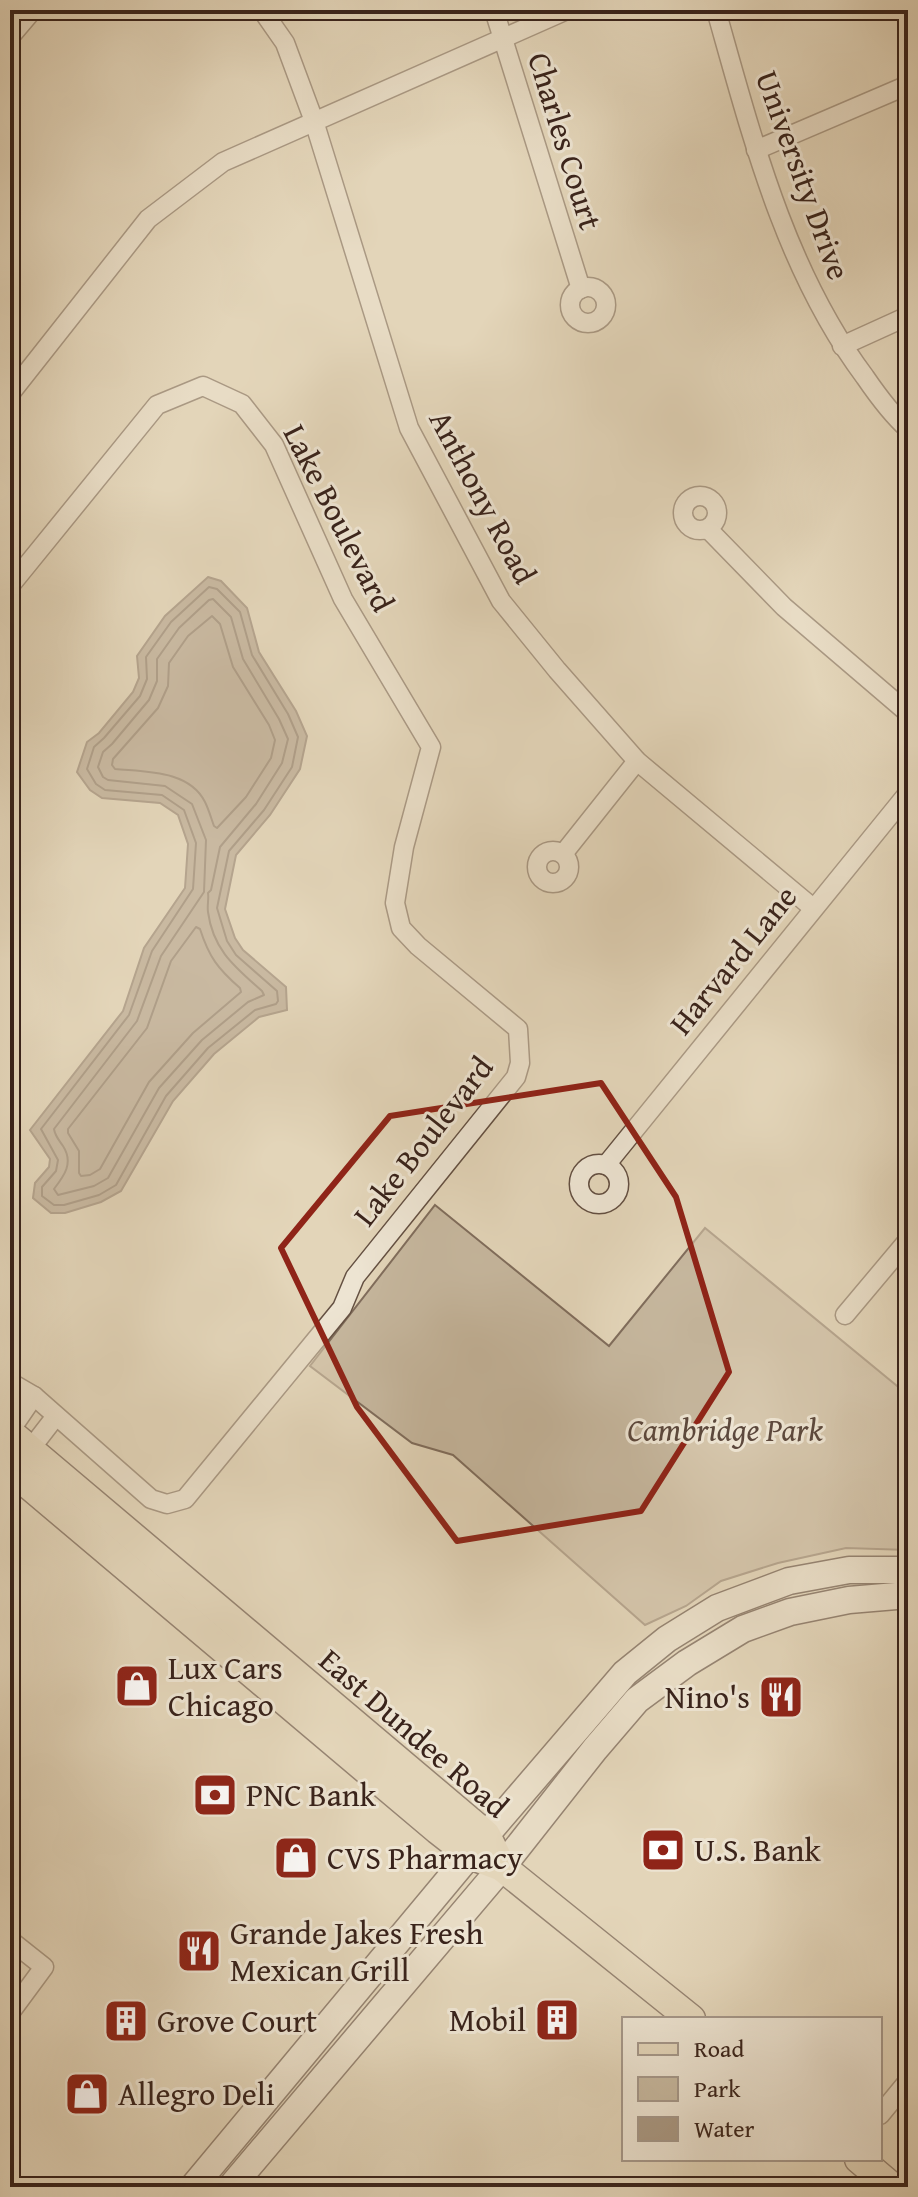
<svg xmlns="http://www.w3.org/2000/svg" width="918" height="2197" font-family="'Gentium Book Plus',serif">
<rect width="100%" height="100%" fill="#e3d5b9"/>
<filter id="stains"><feTurbulence type="fractalNoise" baseFrequency=".0025" numOctaves="4"/><feColorMatrix values="0 0 0 0 .2 0 0 0 0 .09 0 0 0 0 .02 0 0 0 .5 -.17"/></filter>
<radialGradient id="worn" r=".72"><stop offset=".6" stop-color="#630" stop-opacity="0"/><stop offset="1" stop-color="#630" stop-opacity=".3"/></radialGradient>
<!-- green -->
<path fill="#c6b79e" stroke="#806d5c" stroke-width="2" d="M435,1205L609,1346L705,1228L908,1395V1550L846,1548L778,1563L721,1581L686,1606L645,1625L453,1455L412,1443L310,1366Z"/>
<!-- water -->
<path fill="#a99883" stroke="#7c6959" stroke-width="2" d="M208,577L221,581L247,608L259,652L296,711L307,736L300,769L270,815L236,855L225,909L235,938L243,950L286,987L287,1010L259,1017L214,1054L173,1101L121,1191L101,1202L65,1213H51L33,1198L35,1183L49,1167L50,1159L30,1130L123,1011L144,948L185,888L188,844L178,815L160,803L102,798L90,790L77,772L87,742L99,733L133,692L139,678L137,656L165,616Z"/>
<g fill="none" stroke-linecap="round" stroke-linejoin="round">
<!-- shore -->
<g stroke="#715e4f" stroke-width="2">
<path d="M209,587L217,589L240,612L252,655L288,714L298,737L292,767L264,810L229,851L217,908L227,941L236,955L277,991L278,1001L276,1004L255,1010L208,1048L166,1096L116,1185L99,1195L64,1205H54L42,1196V1187L56,1171L58,1160L41,1129L129,1015L152,951L193,889L196,843L184,810L162,795L105,790L96,784L87,769L94,747L104,738L140,696L147,679L146,657L171,622Z"/>
<path d="M213,599L231,617L243,659L279,719L288,739L282,763L256,804L220,847L211,890L208,893C209,899 207,905 208,912C213,950 235,967 262,991L264,995L248,1002L202,1040L159,1088L108,1178L94,1186L58,1195L54,1189C64,1176 74,1163 63,1146C59,1140 55,1136 54,1129L137,1021L161,956L204,892L206,840L192,804L165,786L108,780L103,777L98,767L103,752L112,744L149,700L157,681V659L179,628L209,600Z"/>
<path d="M212,616L220,624L233,667L269,725L275,740L271,758L246,797L217,828L214,826C211,818 209,810 205,802C189,770 145,772 115,769L112,765L113,759L158,708L168,686L169,663L188,636Z"/>
<path d="M196,927L200,929C209,957 218,969 240,988L241,992L193,1033L149,1082L100,1169L90,1175L81,1176L79,1173V1151L68,1133V1129L147,1028L171,961Z"/>
</g>
<!-- minor casing -->
<g stroke="#645042" stroke-width="21">
<g id="minor">
<path d="M262,10L285,43L314,121L409,428L501,601L557,670L637,761L813,908"/>
<path d="M494,10L581,289"/>
<path d="M716,10C752,137 785,270 865,377C878,396 891,414 908,429"/>
<path d="M10,37L33,10"/>
<path d="M756,150L908,85"/>
<circle cx="588" cy="305" r="18"/>
<path d="M842,346L908,316"/>
<path d="M10,394L148,219L223,162L567,10"/>
<circle cx="700" cy="513" r="17"/>
<path d="M708,529L784,607L908,713"/>
<path d="M10,586L157,405L203,386L242,404L274,445L343,599L431,747L404,847L395,903L401,928L418,946L518,1029L520,1063L516,1077L355,1277L342,1308L185,1499L167,1504L151,1499L34,1396L10,1382"/>
<circle cx="553" cy="867" r="16"/>
<path d="M563,854L637,761"/>
<circle cx="599" cy="1184" r="20"/>
<path d="M606,1165L908,793"/>
<path d="M845,1315L908,1240"/>
<path d="M10,1431L34,1396"/>
<path d="M25,1456L56,1416"/>
<path d="M10,1940L44,1967L13,2009L10,2007"/>
<path d="M880,2115L908,2081"/>
</g>
</g>
<!-- secondary casing -->
<g stroke="#39231b" stroke-width="29">
<g id="secondary">
<path d="M193,2187L486,1835L625,1673L667,1639L717,1608L789,1581L849,1570H908"/>
<path d="M231,2187L502,1867L595,1749L637,1700L687,1663L743,1629L790,1612L849,1600L908,1595"/>
</g>
</g>
<!-- primary casing -->
<g stroke="#39231b" stroke-width="31">
<g id="primary">
<path d="M10,1433L486,1835L502,1867"/>
<path d="M10,1469L438,1830L470,1855L502,1867L691,2019"/>
<path d="M859,2159L892,2187"/>
</g>
</g>
<!-- minor -->
<use href="#minor" stroke="#ede4d2" stroke-width="18"/>
<!-- secondary -->
<use href="#secondary" stroke="#ede4d2" stroke-width="26"/>
<!-- primary -->
<use href="#primary" stroke="#e3d5b9" stroke-width="28"/>
</g>
<!-- marked area -->
<path d="M0 0H918V2197H0ZM601,1083L676,1197L729,1372L641,1511L457,1541L357,1407L281,1248L390,1116Z" fill="#e3d5b9" fill-opacity=".55" fill-rule="evenodd"/>
<path fill="none" stroke="#8f2418" stroke-width="6" stroke-linejoin="round" d="M601,1083L676,1197L729,1372L641,1511L457,1541L357,1407L281,1248L390,1116Z"/>
<!-- icons -->
<defs>
<g id="shop-square" transform="scale(2.3)"><rect x="-9" y="-9" width="18" height="18" rx="4" fill="#8f2418" stroke="#ede4d2"/><path d="M-5-2.5h2.3a2.7 3.5 0 0 1 5.4 0H5L5.5 6h-11ZM-1.5-2.5h3a1.5 2.3 0 0 0-3 0Z" fill="#fff"/></g>
<g id="restaurant-square" transform="scale(2.3)"><rect x="-9" y="-9" width="18" height="18" rx="4" fill="#8f2418" stroke="#ede4d2"/><path d="M-5-6h1v4h1v-4h1v4h1v-4h1v5L-1.5 .5V6h-2V.5L-5-1ZM5-6V6H3V1.5H1.5Q1.5-4 5-6Z" fill="#fff"/></g>
<g id="bank-square" transform="scale(2.3)"><rect x="-9" y="-9" width="18" height="18" rx="4" fill="#8f2418" stroke="#ede4d2"/><path d="M-6-4H6V4H-6ZM0-2.3a2.3 2.3 0 1 0 0 4.6a2.3 2.3 0 1 0 0-4.6Z" fill="#fff"/></g>
<g id="building-square" transform="scale(2.3)"><rect x="-9" y="-9" width="18" height="18" rx="4" fill="#8f2418" stroke="#ede4d2"/><path d="M-4-6H4V6H1V3H-1V6H-4ZM-2.5-4.3h1.7v1.8h-1.7ZM.8-4.3h1.7v1.8H.8ZM-2.5-1h1.7V.8h-1.7ZM.8-1h1.7V.8H.8Z" fill="#fff"/></g>
</defs>
<g fill-rule="evenodd">
<use href="#shop-square" x="137" y="1686"/>
<use href="#restaurant-square" x="781" y="1697"/>
<use href="#bank-square" x="215" y="1795"/>
<use href="#bank-square" x="663" y="1850"/>
<use href="#shop-square" x="296" y="1858"/>
<use href="#restaurant-square" x="199" y="1951"/>
<use href="#building-square" x="557" y="2020"/>
<use href="#building-square" x="126" y="2021"/>
<use href="#shop-square" x="87" y="2094"/>
</g>
<g text-anchor="middle" stroke-width="6" stroke-linejoin="round" paint-order="stroke">
<!-- street labels -->
<g font-size="32" fill="#39231b" stroke="#ede4d2">
<text transform="translate(565 141) rotate(73)" y="11">Charles Court</text>
<text transform="translate(803 175) rotate(70)" y="11">University Drive</text>
<text transform="translate(483 497) rotate(62)" y="11">Anthony Road</text>
<text transform="translate(339 518) rotate(63)" y="11">Lake Boulevard</text>
<text transform="translate(733 960) rotate(-51)" y="11">Harvard Lane</text>
<text transform="translate(423 1141) rotate(-52)" y="11">Lake Boulevard</text>
<text transform="translate(414 1733) rotate(41)" y="11">East Dundee Road</text>
</g>
<!-- park labels -->
<g font-size="32" font-style="italic" fill="#5c483c" stroke="#ede4d2">
<text x="725" y="1441">Cambridge Park</text>
</g>
<!-- poi labels -->
<g font-size="32" fill="#39231b" stroke="#ede4d2" text-anchor="start">
<text x="168" y="1679">Lux Cars<tspan x="168" dy="37">Chicago</tspan></text>
<text x="750" y="1708" text-anchor="end">Nino's</text>
<text x="246" y="1806">PNC Bank</text>
<text x="694" y="1861">U.S. Bank</text>
<text x="327" y="1869">CVS Pharmacy</text>
<text x="230" y="1944">Grande Jakes Fresh<tspan x="230" dy="37">Mexican Grill</tspan></text>
<text x="526" y="2031" text-anchor="end">Mobil</text>
<text x="157" y="2032">Grove Court</text>
<text x="118" y="2105">Allegro Deli</text>
</g>
</g>
<!-- margin -->
<rect width="918" height="2197" fill="none" stroke="#e3d5b9" stroke-width="40"/>
<rect x="12" y="12" width="894" height="2173" fill="none" stroke="#39231b" stroke-width="4"/>
<rect x="20" y="20" width="878" height="2157" fill="none" stroke="#39231b" stroke-width="2"/>
<!-- legend -->
<rect x="622" y="2017" width="260" height="144" fill="#ede4d2" stroke="#a59789" stroke-width="2"/>
<rect x="638" y="2043" width="40" height="12" fill="#e3d5b9" stroke="#a59789" stroke-width="2"/>
<text x="694" y="2057" font-size="24" fill="#39231b">Road</text>
<rect x="638" y="2077" width="40" height="24" fill="#c6b79e" stroke="#a59789" stroke-width="2"/>
<text x="694" y="2097" font-size="24" fill="#39231b">Park</text>
<rect x="638" y="2117" width="40" height="24" fill="#a99883" stroke="#a59789" stroke-width="2"/>
<text x="694" y="2137" font-size="24" fill="#39231b">Water</text>
<rect width="100%" height="100%" filter="url(#stains)"/>
<rect width="100%" height="100%" fill="url(#worn)"/>
</svg>
